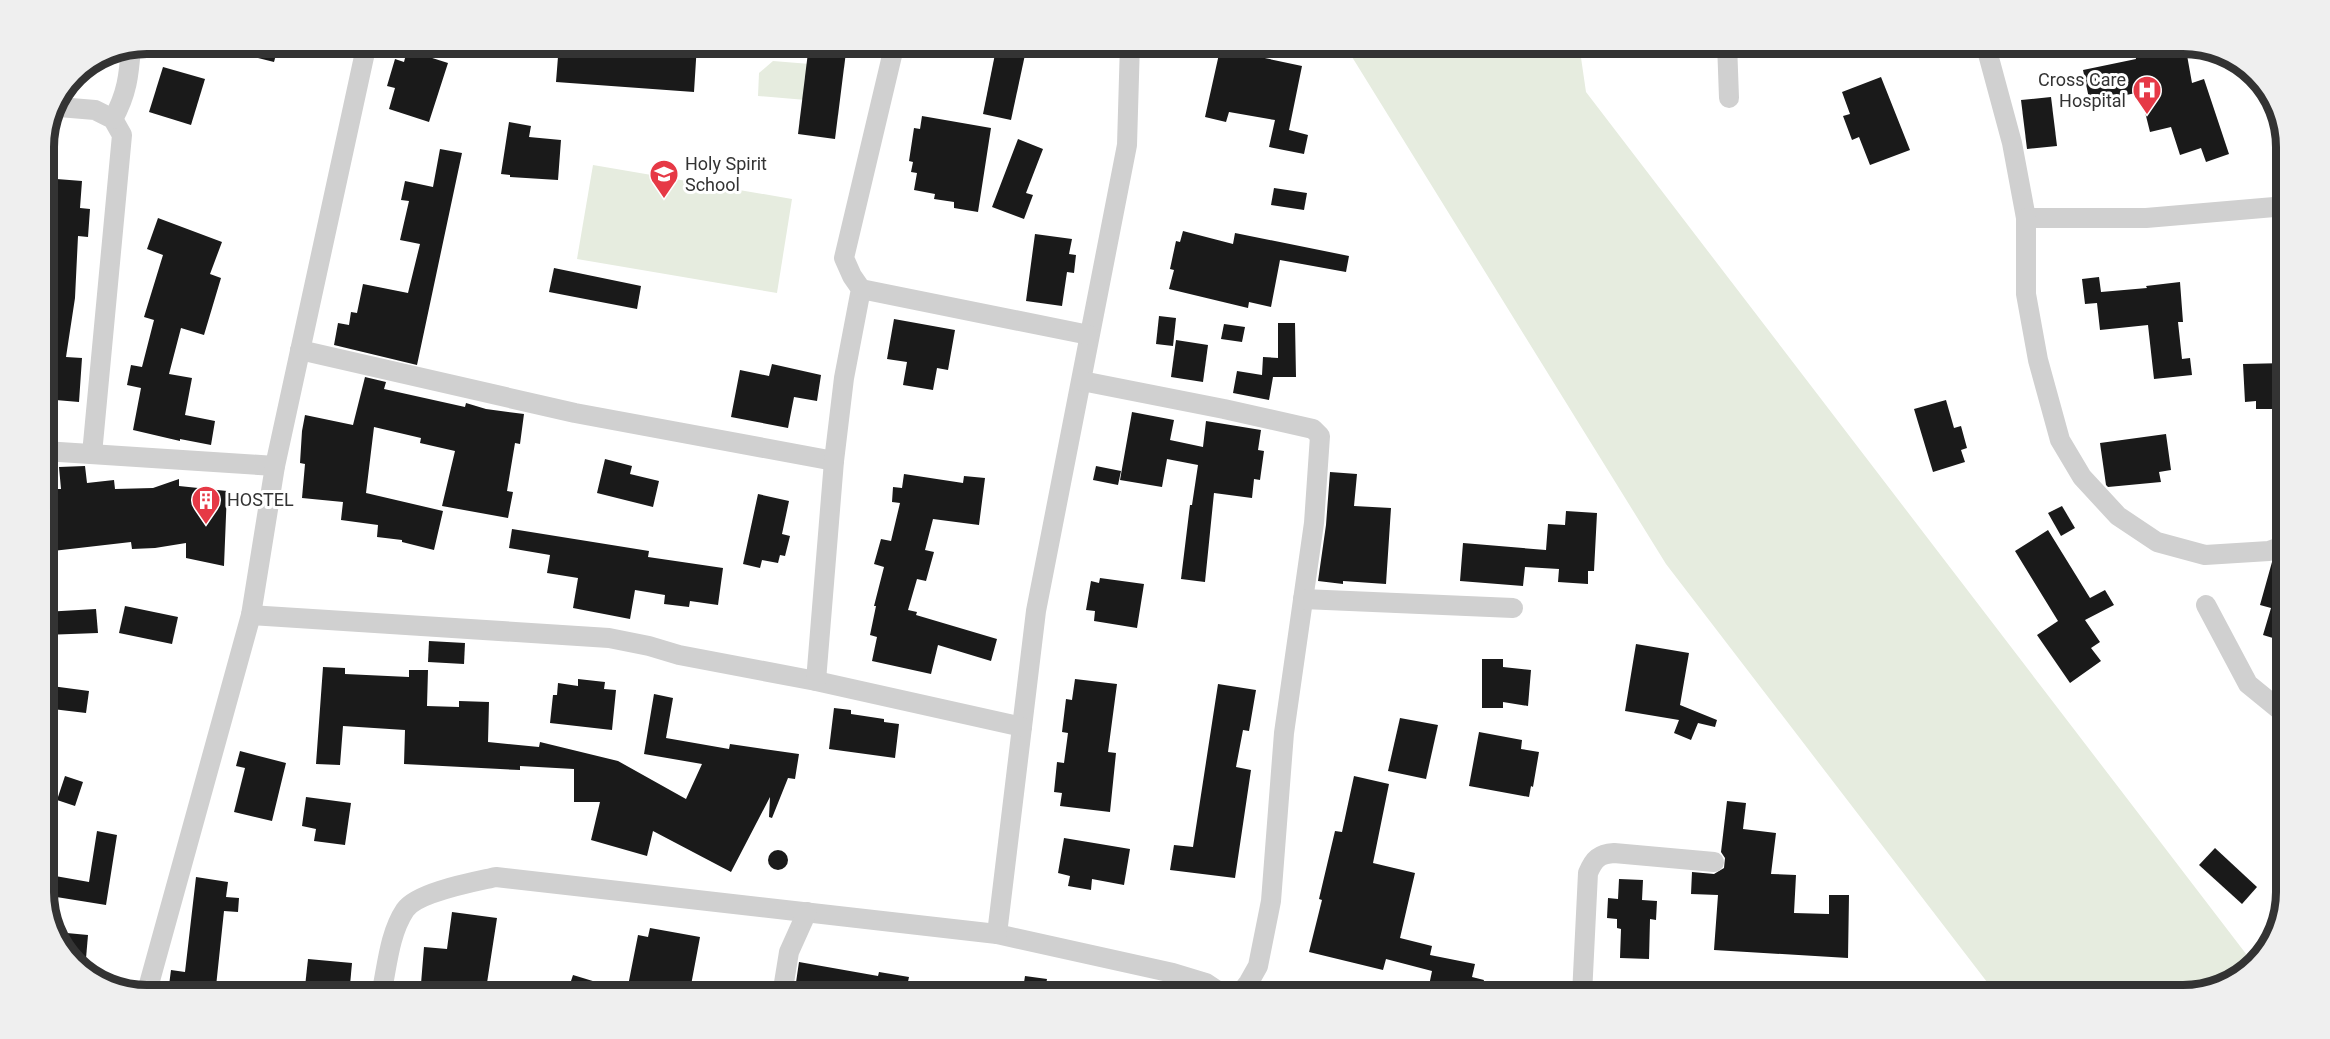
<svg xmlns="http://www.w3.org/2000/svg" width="2330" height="1039" font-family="Roboto,sans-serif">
<rect width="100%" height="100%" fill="#fff"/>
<!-- green -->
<g fill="#e6ecdf">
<path d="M1344,44H1579L1586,92L2253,963L2241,978L2183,995H1997L1666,564Z"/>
<path d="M773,61L810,64L806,100L758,96L759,73Z"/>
<path d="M593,165L792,199L777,293L577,259Z"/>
</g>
<!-- building -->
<g fill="#1a1a1a">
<path d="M223,44H279L274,62L223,49Z"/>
<path d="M559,44H592L591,52L657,58L658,44H697L694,92L556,82Z"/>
<path d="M809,44H847L835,139L798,134Z"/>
<path d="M997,44L1026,50L1011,120L983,114Z"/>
<path d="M2133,44H2185L2192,83L2204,79L2229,154L2206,162L2201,148L2180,155L2171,127L2150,132L2140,92L2090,103L2083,70L2136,59Z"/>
<path d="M1221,45L1260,54V57L1302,66L1289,130L1308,135L1304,154L1269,147L1275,120L1229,112L1226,122L1205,117Z"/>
<path d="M407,50L448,63L429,122L389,109L395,88L387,86L395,59L404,62Z"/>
<path d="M163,67L205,79L191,125L149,112Z"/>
<path d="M1881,77L1910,150L1870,165L1859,137L1852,140L1843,116L1850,114L1842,92Z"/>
<path d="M2051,97L2057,146L2027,149L2021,100Z"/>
<path d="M922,116L991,128L978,212L954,208V202L934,199L935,194L914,190L917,173L911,172L913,162L909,161L914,128L920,129Z"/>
<path d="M509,122L531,126L529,137L561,140L558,180L510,177V175L501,174Z"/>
<path d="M1018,139L1043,149L1026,193L1033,195L1024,219L992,207Z"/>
<path d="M440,149L462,153L417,365L334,345L338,323L349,325L351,312L357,313L363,284L408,293L420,244L400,240L409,201L401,200L405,181L433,187Z"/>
<path d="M44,178L82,181L80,208L90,209L88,237L78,236L75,298L66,357L82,358L79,402L44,399Z"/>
<path d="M1274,188L1307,193L1304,210L1271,205Z"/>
<path d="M158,218L222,242L210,274L221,278L204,335L181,328L169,374L192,378L185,415L215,421L211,445L180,439V441L133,430L141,388L127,385L131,365L142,367L154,320L144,317L163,255L147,249Z"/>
<path d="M1183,231L1233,244L1235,233L1349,256L1346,272L1280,260L1271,307L1249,302L1248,308L1169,289L1174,270L1170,269L1176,241L1180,242Z"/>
<path d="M1035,234L1072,239L1069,254L1076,255L1074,273L1067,272L1062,306L1026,301Z"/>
<path d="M554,268L641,286L637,309L549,292Z"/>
<path d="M2099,277L2101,292L2147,288L2146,286L2180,282L2183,322H2178L2182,359L2190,358L2192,375L2154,379L2148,325L2100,330L2097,303L2085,304L2082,279Z"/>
<path d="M1159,316L1176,318L1173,346L1156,344Z"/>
<path d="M894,319L955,330L948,370L937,368L933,390L903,385L907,362L887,359Z"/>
<path d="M1278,323H1295L1296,377H1273L1269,400L1233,393L1237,371L1262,375L1263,357L1278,358Z"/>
<path d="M1224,324L1245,327L1242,342L1221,339Z"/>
<path d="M1176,340L1208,345L1203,382L1171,377Z"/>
<path d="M2286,363V401H2279V409H2256V401L2245,402L2243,364Z"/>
<path d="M772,364L821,375L817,401L794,397L788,428L731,417L740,370L769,376Z"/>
<path d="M365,377L386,382L384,389L465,407L466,403L486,409L524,414L520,444L515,443L507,491L513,492L508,518L442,506L455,451L420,443L421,438L374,427L366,493L443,511L434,550L402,542V540L377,537L378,525L341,520L343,502L302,498L305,464L300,463L302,431L305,415L353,425Z"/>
<path d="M1946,400L1954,428L1961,426L1967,448L1961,450L1965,462L1933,472L1914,409Z"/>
<path d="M1132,412L1174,420L1170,440L1203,447L1206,421L1261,430L1258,450L1264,451L1260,480L1254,479L1252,498L1214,493L1205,582L1181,579L1190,505H1192L1198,465L1167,459L1162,487L1120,480Z"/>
<path d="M2166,434L2171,470L2159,472L2161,482L2108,487L2106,485L2100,443Z"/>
<path d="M605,459L632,466L630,474L659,481L653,507L597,493Z"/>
<path d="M85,466L87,483L114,480L115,489L153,488L179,479V486L227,491L224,566L186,558V543L155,548L132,549L131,542L44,552V489H61L59,467Z"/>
<path d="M1096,466L1121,471L1118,485L1093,480Z"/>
<path d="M1330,472L1357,474L1354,506L1391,508L1386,584L1343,581V584L1318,581L1326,525Z"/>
<path d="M904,474L963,483L964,476L985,478L979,525L933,519L925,550L934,552L926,581L917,579L908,610L917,612L916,615L997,639L991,661L938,645L931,674L872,661L877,637L870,635L876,606H874L884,567L874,564L881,539L891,541L900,503L892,502L893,487L902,488Z"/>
<path d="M758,494L789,501L782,534L790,536L785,556L780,555L778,563L762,560L760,568L743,564Z"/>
<path d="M2062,506L2075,528L2061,536L2048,513Z"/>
<path d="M1566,511L1597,513L1594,571H1588V584L1558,582L1559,569L1525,567L1523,586L1460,581L1463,543L1546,550L1548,524L1565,525Z"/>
<path d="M512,529L649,551L648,557L723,568L718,605L690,601L689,607L664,604L665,595L635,590L630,619L573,608L578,578L547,573L550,555L509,548Z"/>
<path d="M2048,530L2090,598L2105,590L2114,605L2085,620L2100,642L2091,648L2101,661L2070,683L2037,635L2058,621L2015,551Z"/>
<path d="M2283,559H2286V642L2263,635L2271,608L2260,605L2272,562Z"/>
<path d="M1100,578L1144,584L1137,628L1094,621L1095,611L1086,610L1091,581L1099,583Z"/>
<path d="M125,606L178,617L172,644L119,633Z"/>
<path d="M96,609L98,633L44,635V612Z"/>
<path d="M429,641L465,643L464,664L428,662Z"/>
<path d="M1636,644L1689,653L1680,705L1717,720L1715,727L1698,723L1691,740L1674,733L1679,720L1625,711Z"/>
<path d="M1482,659H1503V667L1531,670L1528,706L1503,702V708H1482Z"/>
<path d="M323,667L345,668V674L409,677V670H428L427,706L459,707V701L489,702L488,742L539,747L540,742L618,761L686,799L702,764L644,754L654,694L673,698L666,738L729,749L730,744L799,754L795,779L788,778L772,818L769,817L770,797L731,872L653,831L647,856L591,840L600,802H574V769L520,766V770L404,764L405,730L343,726L340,765L316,764Z"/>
<path d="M578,679L605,682L604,689L616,690L612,730L550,723L553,695H557L558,683L578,686Z"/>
<path d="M1075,679L1117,684L1108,752L1116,753L1110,812L1060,806L1062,793L1054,792L1057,762L1064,763L1068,733L1062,732L1066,699L1072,700Z"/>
<path d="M1218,684L1256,690L1249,731L1243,730L1236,767L1251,770L1235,878L1170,870L1174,845L1193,847Z"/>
<path d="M44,685L89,691L86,713L44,708Z"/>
<path d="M834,708L851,710V714L884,719V722L899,724L895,758L829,749Z"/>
<path d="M1400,718L1438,725L1426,779L1388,771Z"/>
<path d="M1479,732L1522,740L1521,749L1539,752L1533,787L1531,786L1529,797L1469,786Z"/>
<path d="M240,751L286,763L272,821L234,812L245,768L236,766Z"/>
<path d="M65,776L83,782L75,806L57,800Z"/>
<path d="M1354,776L1389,784L1373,863L1415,873L1400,938L1432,946L1430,955L1475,964L1472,977L1484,980L1480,995H1427L1432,971L1386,959L1383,970L1309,952L1322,900L1319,899L1335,831L1342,832Z"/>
<path d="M306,797L351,803L345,845L314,841L316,829L302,826Z"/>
<path d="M1727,801L1746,803L1743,829L1776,833L1771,874L1796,875L1794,913L1829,914V895H1849L1848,958L1714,950L1718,895L1691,894L1692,872L1714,874L1724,868L1725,858L1721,852Z"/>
<path d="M97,831L117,835L106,905L44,895V874L89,882Z"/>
<path d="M1064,838L1130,849L1124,885L1092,879L1091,890L1068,886L1070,876L1058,873Z"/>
<path d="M2215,848L2257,887L2242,904L2199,865Z"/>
<circle cx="778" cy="860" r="10"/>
<path d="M196,877L228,882L226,897L239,898L238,912L224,911L215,996H182L168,993L171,970L185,972Z"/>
<path d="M1619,879L1643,880L1642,900L1657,901L1656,920L1650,919L1649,959L1620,958L1621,929L1617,928V919L1607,918L1608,898L1618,899Z"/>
<path d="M452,912L497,918L485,996H420L424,947L447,949Z"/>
<path d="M650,928L700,937L689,996H626L638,935L648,937Z"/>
<path d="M56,932L88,935L85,970L65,955Z"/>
<path d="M308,959L352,963L349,996H304Z"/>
<path d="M799,962L878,976L879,972L909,977L905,996H794Z"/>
<path d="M573,975L596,982L591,996H576L567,993Z"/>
<path d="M1025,976L1047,979L1044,996H1022Z"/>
</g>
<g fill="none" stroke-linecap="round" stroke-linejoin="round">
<!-- street -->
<g stroke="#d0d0d0" stroke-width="20">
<path d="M1130,43L1127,145L1036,611L997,934L1173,973L1206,983L1224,995"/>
<path d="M1727,43L1729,98"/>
<path d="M1985,43L2012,143L2026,218H2146L2286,206"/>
<path d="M59,107L95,110L113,119L122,135L92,454"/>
<path d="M113,119C127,94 129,75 131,47"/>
<path d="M2026,218V294L2038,360L2060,440L2082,477L2118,516L2157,542L2205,555L2269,551L2286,545"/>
<path d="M861,289L1089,335"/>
<path d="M300,350L575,413L834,461"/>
<path d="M1082,381L1224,409L1313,429L1320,436L1314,523L1284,733L1271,901L1258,966L1249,982L1239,995"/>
<path d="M44,451L275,466"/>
<path d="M1303,599L1513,608"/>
<path d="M2206,605L2248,684L2286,715"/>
<path d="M251,615L609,638L649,646L679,655L816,681L1022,727"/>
<path d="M816,681L834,461L844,378L861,289L852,276L844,258L895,43"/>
<path d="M146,995L251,615L275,466L367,43"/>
<path d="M381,995C387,968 389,934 405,910C417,892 474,882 496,877L997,934"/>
<path d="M782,995L789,952L807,912"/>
<path d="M1582,995L1588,873C1594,859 1599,854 1614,853L1714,862"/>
</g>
</g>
<!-- icons -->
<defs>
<g id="hospital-pin" transform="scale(1.5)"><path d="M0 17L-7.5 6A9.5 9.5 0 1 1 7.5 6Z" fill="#e63946" stroke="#fff"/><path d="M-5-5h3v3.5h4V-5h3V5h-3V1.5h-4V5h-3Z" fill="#fff"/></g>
<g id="school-pin" transform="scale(1.5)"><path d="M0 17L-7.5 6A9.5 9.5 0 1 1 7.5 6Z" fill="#e63946" stroke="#fff"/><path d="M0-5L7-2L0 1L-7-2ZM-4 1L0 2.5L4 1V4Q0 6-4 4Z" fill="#fff"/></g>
<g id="building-pin" transform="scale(1.5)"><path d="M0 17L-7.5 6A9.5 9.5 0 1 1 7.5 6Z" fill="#e63946" stroke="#fff"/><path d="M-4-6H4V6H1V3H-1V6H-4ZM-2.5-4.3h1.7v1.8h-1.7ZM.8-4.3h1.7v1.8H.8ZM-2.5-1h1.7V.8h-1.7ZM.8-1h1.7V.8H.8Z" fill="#fff"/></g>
</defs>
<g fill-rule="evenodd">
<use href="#hospital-pin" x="2147" y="90"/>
<use href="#school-pin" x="664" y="174"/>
<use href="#building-pin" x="206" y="500"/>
</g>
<g text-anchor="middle" stroke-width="6" stroke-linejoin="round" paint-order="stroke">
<!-- poi labels -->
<g font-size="18" fill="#333" stroke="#fff" text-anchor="start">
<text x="2126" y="86" text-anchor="end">Cross Care<tspan x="2126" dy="21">Hospital</tspan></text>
<text x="685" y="170">Holy Spirit<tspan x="685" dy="21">School</tspan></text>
<text x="227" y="506">HOSTEL</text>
</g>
</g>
<!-- crop -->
<path d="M0 0H2330V1039H0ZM147 54H2183A93 93 0 0 1 2276 147V892A93 93 0 0 1 2183 985H147A93 93 0 0 1 54 892V147A93 93 0 0 1 147 54Z" fill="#efefef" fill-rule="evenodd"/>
<path fill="none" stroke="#333" stroke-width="8" d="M147 54H2183A93 93 0 0 1 2276 147V892A93 93 0 0 1 2183 985H147A93 93 0 0 1 54 892V147A93 93 0 0 1 147 54Z"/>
</svg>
